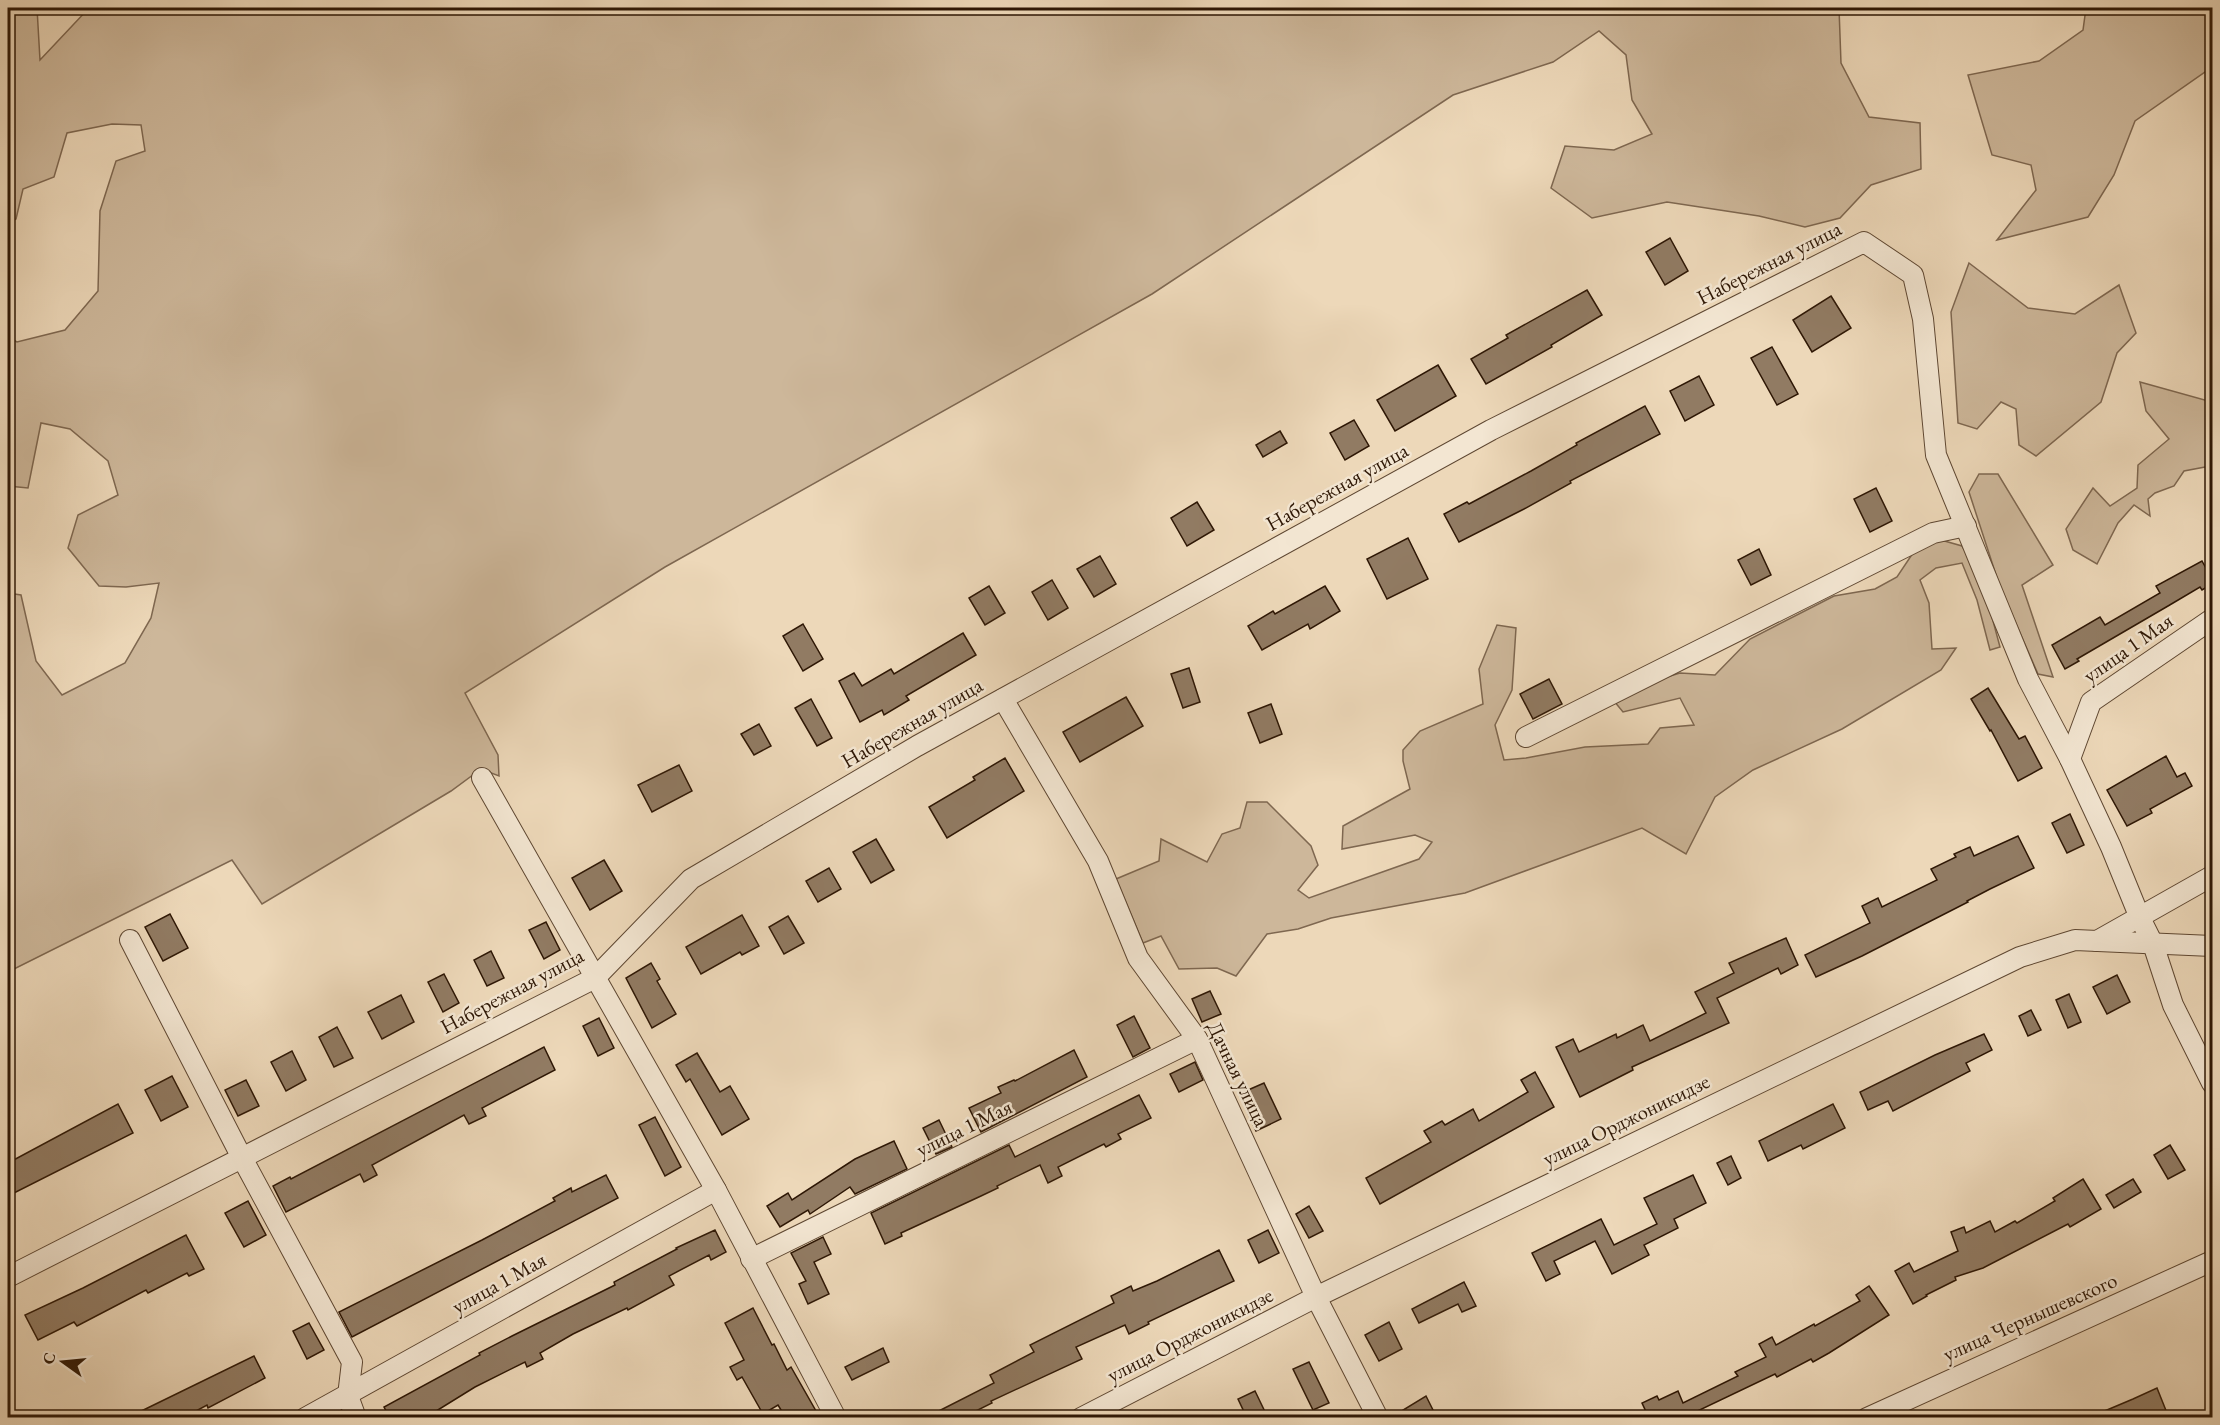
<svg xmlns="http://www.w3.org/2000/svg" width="2220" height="1425" font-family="'EB Garamond',serif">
<rect width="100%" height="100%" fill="#edd8b9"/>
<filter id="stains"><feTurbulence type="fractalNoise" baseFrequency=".00333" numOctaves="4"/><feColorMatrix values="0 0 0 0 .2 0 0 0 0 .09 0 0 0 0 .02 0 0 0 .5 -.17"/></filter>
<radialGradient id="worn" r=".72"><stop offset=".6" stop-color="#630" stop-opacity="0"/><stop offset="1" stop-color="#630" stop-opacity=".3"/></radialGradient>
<!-- green -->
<g fill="#cdb79a" stroke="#7e6750" stroke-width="1.5">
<path d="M8,8H37L40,60L89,8H1839L1841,63L1869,117L1920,123L1921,169L1871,185L1840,218L1805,227L1759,216L1667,202L1592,218L1551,188L1565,146L1614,150L1652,134L1632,100L1626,55L1599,31L1553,62L1453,95L1152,294L665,567L465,693L498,755L499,776L481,769L451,791L262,904L232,860L8,972V593L21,595L36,661L62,695L125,663L151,618L159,583L126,587L99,586L68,548L78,515L118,495L108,461L70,429L41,423L28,488L8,486V337L17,342L65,330L98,291L100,211L116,161L145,151L141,125L112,124L67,133L54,177L23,189L16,219L8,223Z"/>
<path d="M2086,8L2174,9L2212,8V67L2135,121L2114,175L2088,217L1997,240L2036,190L2031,165L1992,155L1968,75L2039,61L2083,30Z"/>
<path d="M1969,263L2028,308L2075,314L2119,285L2136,333L2117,353L2101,402L2036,456L2019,445L2016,409L2001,402L1977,429L1958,423L1951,312Z"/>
<path d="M2140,382L2212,402V462L2205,467L2184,471L2174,486L2155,493L2148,499L2150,516L2134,505L2118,523L2097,564L2073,550L2066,529L2093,488L2110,506L2137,488L2138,465L2169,439L2146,411Z"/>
<path d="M1979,474H1998L2053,565L2022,585L2053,677L2038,674L2000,587L1969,492Z"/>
<path d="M1941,540L1962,546L1981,576L2000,647L1990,650L1977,600L1962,563L1936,568L1920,580L1929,603L1932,649L1956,648L1941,670L1842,729L1753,770L1715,797L1686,854L1642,828L1465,893L1331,918L1298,929L1267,934L1236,976L1217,968L1179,969L1161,936L1143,943L1116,879L1159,861L1161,839L1207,862L1222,834L1240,828L1247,802H1267L1311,846L1318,865L1298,890L1309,898L1419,859L1432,842L1415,835L1342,849L1343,826L1410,789L1403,761V750L1420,731L1483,704L1479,669L1497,625L1516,628L1512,690L1495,725L1504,760L1526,758L1585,747L1648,744L1660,728L1694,725L1680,698L1623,712L1614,701L1624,690L1680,673L1715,675L1750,639L1834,596L1875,589L1897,577L1917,547Z"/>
</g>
<!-- building -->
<g fill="#917b63" stroke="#2e1705" stroke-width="1.5">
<path d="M1670,238L1688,271L1665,285L1646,252Z"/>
<path d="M1587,290L1602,315L1551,345L1552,347L1486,384L1471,359L1508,338L1506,335Z"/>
<path d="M1831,296L1851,328L1812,352L1793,320Z"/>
<path d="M1772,347L1798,394L1777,405L1751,358Z"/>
<path d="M1438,365L1456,396L1395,431L1377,400Z"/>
<path d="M1699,376L1714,405L1685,421L1670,391Z"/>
<path d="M1645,406L1660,434L1570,481L1571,483L1524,509L1459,542L1444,514L1467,502L1469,504L1531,471L1577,445L1576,443Z"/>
<path d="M1354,420L1369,446L1345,460L1330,433Z"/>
<path d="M1280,431L1287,443L1263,457L1256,445Z"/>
<path d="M1876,488L1892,521L1870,532L1854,499Z"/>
<path d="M1197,502L1214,530L1187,546L1171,518Z"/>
<path d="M1408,538L1428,579L1387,599L1367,559Z"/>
<path d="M1759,549L1771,575L1751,585L1738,560Z"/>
<path d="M1100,556L1116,584L1094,597L1077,569Z"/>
<path d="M2202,561L2212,579V584L2202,590L2200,587L2168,606L2077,659L2079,661L2065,669L2052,645L2100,617L2105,625L2160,593L2156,586Z"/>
<path d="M1052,580L1068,608L1048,620L1032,592Z"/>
<path d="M989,586L1005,613L985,625L969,598Z"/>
<path d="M1325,586L1340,611L1310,629L1308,624L1262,650L1248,626L1273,611L1275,614Z"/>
<path d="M803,624L823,659L803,671L783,636Z"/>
<path d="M963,633L976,655L906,696L909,700L884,715L882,710L860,722L839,681L854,673L862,686L891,669L894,674Z"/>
<path d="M1189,668L1200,702L1183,708L1171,674Z"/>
<path d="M1549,679L1562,704L1533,719L1520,694Z"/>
<path d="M1988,688L2019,739L2025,736L2042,768L2018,781L1991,730L1990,731L1971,699Z"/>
<path d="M1126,697L1143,726L1080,762L1063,732Z"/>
<path d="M811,699L832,738L817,746L795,708Z"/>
<path d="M1271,704L1282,734L1260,743L1248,713Z"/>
<path d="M759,724L771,746L754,755L741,734Z"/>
<path d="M2166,756L2177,777L2185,773L2192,786L2150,809L2152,813L2127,826L2107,790Z"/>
<path d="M1005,758L1024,791L947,838L929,807L975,780L973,777Z"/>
<path d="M679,765L692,791L652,812L638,785Z"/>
<path d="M2070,814L2084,845L2067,853L2052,823Z"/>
<path d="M2018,836L2034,868L1990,889L1967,901L1968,902L1862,956L1816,977L1805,955L1870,923L1862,906L1878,898L1882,907L1937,880L1931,869L1956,857L1954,854L1970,847L1974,856Z"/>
<path d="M876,839L894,870L871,883L853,852Z"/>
<path d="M604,860L622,891L590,910L572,878Z"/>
<path d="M829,868L841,889L818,902L806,881Z"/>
<path d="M170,914L188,948L163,961L145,927Z"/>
<path d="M742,915L759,946L742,955L740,952L701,974L686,947Z"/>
<path d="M788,916L804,943L784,954L769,927Z"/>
<path d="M546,922L560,950L544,959L529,930Z"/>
<path d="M1786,938L1798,965L1781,974L1778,968L1717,998L1729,1023L1632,1067L1633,1070L1580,1097L1556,1047L1573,1039L1579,1052L1616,1034L1617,1038L1643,1025L1650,1041L1706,1013L1695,992L1734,973L1729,963Z"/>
<path d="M491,951L504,978L487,986L474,960Z"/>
<path d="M651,963L660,979L657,981L676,1014L652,1028L626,978Z"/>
<path d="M444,974L459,1003L443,1012L428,982Z"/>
<path d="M2117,975L2130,1002L2107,1014L2093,987Z"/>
<path d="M1210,991L1221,1014L1202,1022L1192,999Z"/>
<path d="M2069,994L2081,1022L2068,1028L2056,1000Z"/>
<path d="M401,995L414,1022L382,1039L368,1012Z"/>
<path d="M2031,1010L2041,1030L2028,1036L2019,1016Z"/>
<path d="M1134,1016L1150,1048L1133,1057L1117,1025Z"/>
<path d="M599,1018L614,1048L598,1056L583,1026Z"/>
<path d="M337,1027L353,1058L334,1067L319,1037Z"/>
<path d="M1984,1034L1992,1050L1966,1063L1970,1071L1893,1111L1888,1101L1868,1110L1860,1092L1935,1055Z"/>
<path d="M544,1047L555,1070L482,1108L486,1116L469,1124L464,1115L372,1165L377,1175L364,1182L360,1174L286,1212L273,1186L290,1177L291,1179Z"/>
<path d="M1074,1050L1087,1077L981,1132L969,1108L1001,1093L998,1087L1014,1080L1015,1081Z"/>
<path d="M292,1051L306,1080L286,1091L271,1062Z"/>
<path d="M697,1053L720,1092L730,1086L749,1119L722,1135L690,1079L686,1082L676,1065Z"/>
<path d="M1195,1062L1203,1080L1179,1092L1170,1074Z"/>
<path d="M1535,1072L1554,1107L1380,1204L1366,1178L1431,1142L1424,1131L1442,1121L1445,1125L1473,1109L1479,1121L1528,1092L1521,1080Z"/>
<path d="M172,1076L188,1107L161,1121L145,1090Z"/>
<path d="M246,1080L259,1106L238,1116L225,1090Z"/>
<path d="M1264,1083L1281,1119L1256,1131L1239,1094Z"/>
<path d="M1139,1095L1151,1118L1118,1134L1121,1139L1106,1147L1104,1144L1058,1167L1062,1176L1048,1183L1040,1165L997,1186L998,1188L981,1196L901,1233L902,1236L885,1244L871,1213L1009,1145L1015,1157Z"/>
<path d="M118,1104L133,1133L8,1196V1163Z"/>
<path d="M1833,1104L1845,1128L1803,1149L1801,1145L1768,1161L1759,1141Z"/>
<path d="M655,1117L681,1167L665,1176L639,1125Z"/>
<path d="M939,1120L952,1147L936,1154L923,1128Z"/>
<path d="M894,1141L907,1169L855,1194L850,1187L810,1214L808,1210L780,1227L767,1206L788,1193L792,1200L855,1159Z"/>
<path d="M2170,1145L2185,1170L2168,1179L2154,1155Z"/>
<path d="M1731,1156L1741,1178L1728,1185L1717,1163Z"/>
<path d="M606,1175L618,1198L352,1337L339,1312L482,1240L555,1201L553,1198L571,1188L572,1192Z"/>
<path d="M1693,1175L1706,1203L1674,1219L1678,1228L1644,1245L1649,1255L1612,1274L1595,1241L1554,1261L1560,1274L1546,1281L1532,1253L1601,1219L1614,1245L1657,1224L1644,1198Z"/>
<path d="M2083,1179L2101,1209L2070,1227L2068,1224L1983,1268L1955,1277L1956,1280L1926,1295L1927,1296L1913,1304L1895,1271L1909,1263L1914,1272L1958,1251L1951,1232L1964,1227L1966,1233L1990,1221L1995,1232L2015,1221L2017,1223L2055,1201L2053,1198Z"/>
<path d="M2133,1179L2141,1192L2114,1208L2106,1195Z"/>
<path d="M248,1201L266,1235L244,1247L225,1213Z"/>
<path d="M1309,1206L1323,1231L1309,1238L1296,1214Z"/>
<path d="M715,1230L726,1252L711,1260L709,1255L669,1276L674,1285L628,1310L627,1308L573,1334L540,1353L543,1359L527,1367L525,1362L475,1387L425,1418H390L384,1407L480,1355L479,1353L512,1336L615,1285L614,1282L677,1249L676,1248Z"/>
<path d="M1268,1230L1279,1253L1259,1263L1248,1240Z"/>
<path d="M186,1235L204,1269L189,1276L187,1273L148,1293L146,1290L77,1326L74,1322L38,1340L25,1315L83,1288Z"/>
<path d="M823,1237L831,1254L814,1262L829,1294L808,1304L799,1284L806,1281L791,1253Z"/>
<path d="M1219,1250L1234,1281L1148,1322L1149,1324L1129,1334L1125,1325L1076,1347L1082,1359L991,1401L992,1403L962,1418H925L994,1383L990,1375L1034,1352L1030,1345L1114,1303L1111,1296L1131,1286L1133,1291L1157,1281Z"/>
<path d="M1464,1282L1476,1306L1462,1312L1458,1304L1419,1323L1412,1309Z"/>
<path d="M1869,1286L1889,1315L1829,1353L1813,1362L1811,1359L1777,1377L1775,1374L1689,1415L1691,1418H1649L1642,1403L1657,1396L1659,1400L1678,1391L1683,1403L1738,1376L1735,1372L1766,1357L1759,1344L1772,1337L1776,1345L1814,1324L1815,1326L1860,1301L1856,1295Z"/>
<path d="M753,1308L772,1345L774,1344L787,1370L791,1367L816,1411L804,1418H786L778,1405L763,1414L742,1377L737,1380L730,1367L744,1360L725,1323Z"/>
<path d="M1389,1322L1402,1349L1379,1361L1365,1335Z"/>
<path d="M309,1323L324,1350L307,1359L293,1331Z"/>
<path d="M883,1348L889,1362L852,1380L845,1367Z"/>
<path d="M254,1356L265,1378L208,1408L207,1405L183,1418H127Z"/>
<path d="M1309,1362L1329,1403L1313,1410L1293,1369Z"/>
<path d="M2157,1388L2169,1418H2088L2133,1399Z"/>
<path d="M1255,1391L1268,1418H1247L1238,1399Z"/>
<path d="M1426,1396L1433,1410L1421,1418H1390Z"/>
</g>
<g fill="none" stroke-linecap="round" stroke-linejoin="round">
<!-- minor casing -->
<g stroke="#5e4732" stroke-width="22">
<g id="minor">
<path d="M1003,699L1098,861L1138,958L1197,1039L1316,1297L1378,1418"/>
<path d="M1526,737L1933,533L1966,526"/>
<path d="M2070,759L2091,702L2212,619"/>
<path d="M482,778L716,1190L836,1418"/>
<path d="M130,940L241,1156L352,1362L348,1396L356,1418"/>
<path d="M2097,941L2212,876"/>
<path d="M751,1259L1197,1039"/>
<path d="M8,1277L595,978L691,879L917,746L1491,430L1864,242L1913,275L1923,319L1936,455L2028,679L2070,759L2111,847L2140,918L2153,944L2173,1005L2212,1083"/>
<path d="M305,1418L716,1190"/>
<path d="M1081,1418L1316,1297L2020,957L2075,940L2212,946"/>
<path d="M1867,1418L2212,1261"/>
</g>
</g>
<!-- minor -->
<use href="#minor" stroke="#f3e6d2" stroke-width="20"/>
</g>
<g text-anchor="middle" stroke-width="5" stroke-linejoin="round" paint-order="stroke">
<!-- street labels -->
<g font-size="21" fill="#2e1705" stroke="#f3e6d2">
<text transform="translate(1769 263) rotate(-27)" y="7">Набережная улица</text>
<text transform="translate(1337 487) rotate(-29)" y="7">Набережная улица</text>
<text transform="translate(2128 648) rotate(-35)" y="7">улица 1 Мая</text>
<text transform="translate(912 723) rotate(-30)" y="7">Набережная улица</text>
<text transform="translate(512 991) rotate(-28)" y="7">Набережная улица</text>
<text transform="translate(1238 1074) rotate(64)" y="7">Дачная улица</text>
<text transform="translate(1626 1120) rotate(-26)" y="7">улица Орджоникидзе</text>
<text transform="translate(964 1128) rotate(-26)" y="7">улица 1 Мая</text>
<text transform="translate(499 1283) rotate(-29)" y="7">улица 1 Мая</text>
<text transform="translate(2030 1317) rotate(-24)" y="7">улица Чернышевского</text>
<text transform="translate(1190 1335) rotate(-27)" y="7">улица Орджоникидзе</text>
</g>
</g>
<!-- margin -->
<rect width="2220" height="1425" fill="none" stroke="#edd8b9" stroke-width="30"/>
<rect x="9" y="9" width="2202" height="1407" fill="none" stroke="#2e1705" stroke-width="3"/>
<rect x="15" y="15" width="2190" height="1395" fill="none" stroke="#2e1705" stroke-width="1.5"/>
<!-- north arrow -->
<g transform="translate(63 1362) rotate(285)" stroke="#f3e6d2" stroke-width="4.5" paint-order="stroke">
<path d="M0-4.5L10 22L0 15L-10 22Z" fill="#2e1705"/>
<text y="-9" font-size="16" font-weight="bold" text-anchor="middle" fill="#2e1705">С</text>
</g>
<rect width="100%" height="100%" filter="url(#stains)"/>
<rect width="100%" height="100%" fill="url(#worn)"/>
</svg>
